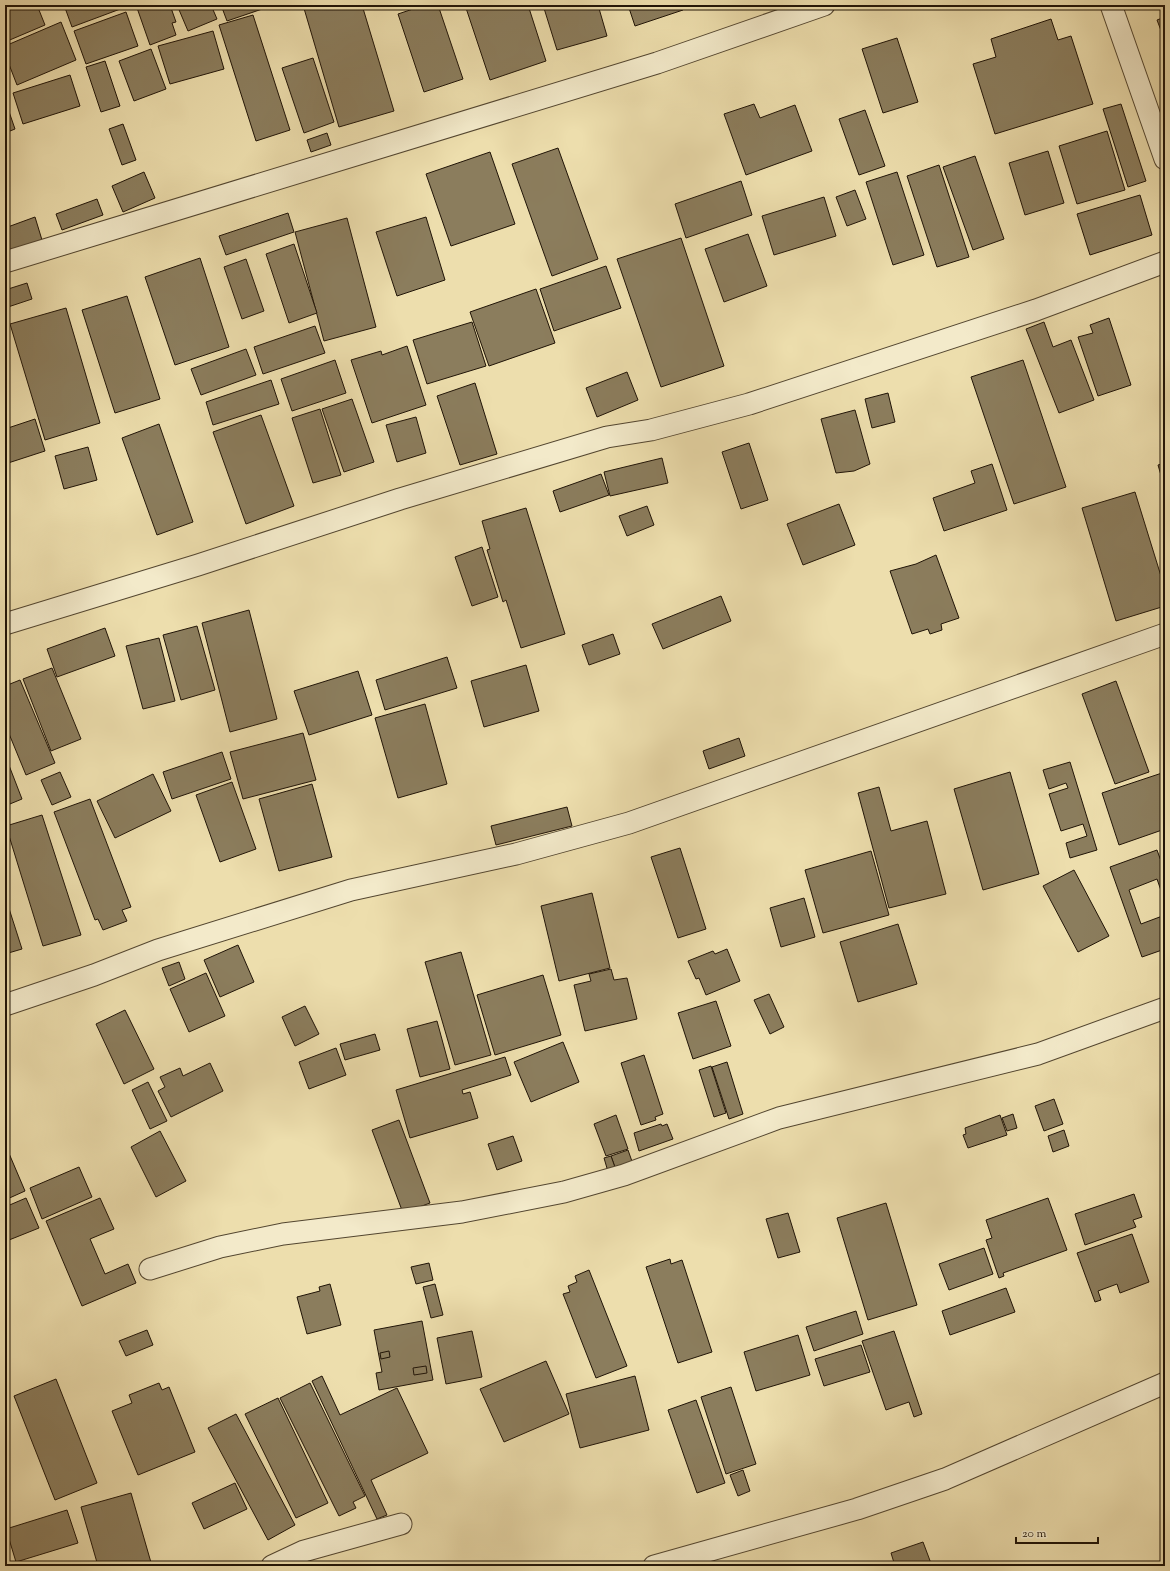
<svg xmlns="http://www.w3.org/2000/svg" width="1170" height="1571" font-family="'Sorts Mill Goudy',serif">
<rect width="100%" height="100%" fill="#eddead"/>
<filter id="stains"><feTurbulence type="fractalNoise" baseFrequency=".005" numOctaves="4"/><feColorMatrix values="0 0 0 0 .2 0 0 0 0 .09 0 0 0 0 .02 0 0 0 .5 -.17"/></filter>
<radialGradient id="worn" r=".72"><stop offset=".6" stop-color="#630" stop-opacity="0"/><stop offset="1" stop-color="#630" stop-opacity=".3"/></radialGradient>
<!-- building -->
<g fill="#8b7d5d" stroke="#201407">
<path d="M5,5H37L45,25L5,42Z"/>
<path d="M64,5H122L123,8L72,27Z"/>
<path d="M136,5H170L176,22L172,23L176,35L150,45Z"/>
<path d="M177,5H211L217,19L188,31Z"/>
<path d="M221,5H274L227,21Z"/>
<path d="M303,5H362L394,111L339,127Z"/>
<path d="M425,5H438L463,79L424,92L398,14Z"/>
<path d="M465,5H528L546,61L490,80Z"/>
<path d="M543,5H598L607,36L557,50Z"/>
<path d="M628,5H681L683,10L635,26Z"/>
<path d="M126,12L138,46L86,64L74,31Z"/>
<path d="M253,15L290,130L256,141L219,25Z"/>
<path d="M1165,17V41L1157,20Z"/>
<path d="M1051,19L1058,40L1071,36L1093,104L995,134L973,64L996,57L991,39Z"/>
<path d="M61,22L76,60L17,85L5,54V46Z"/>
<path d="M213,31L224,69L170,84L158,46Z"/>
<path d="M897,38L918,102L883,113L862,49Z"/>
<path d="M151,49L166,89L134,101L119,61Z"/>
<path d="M313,58L334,122L304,133L282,68Z"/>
<path d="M105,61L120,106L101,112L86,67Z"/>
<path d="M70,75L80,106L23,124L13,93Z"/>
<path d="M5,100L15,129L5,133Z"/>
<path d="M754,104L760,118L795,105L812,151L746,175L724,114Z"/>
<path d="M1121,104L1146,181L1128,187L1103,109Z"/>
<path d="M865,110L885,166L859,175L839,119Z"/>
<path d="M123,124L136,160L122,165L109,129Z"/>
<path d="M1107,131L1125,190L1077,204L1059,146Z"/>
<path d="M327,133L331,145L311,152L307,140Z"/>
<path d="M558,148L598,259L552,276L512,164Z"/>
<path d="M1048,151L1064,203L1025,215L1009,163Z"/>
<path d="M490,152L515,224L451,246L426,174Z"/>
<path d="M975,156L1004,239L973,250L943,167Z"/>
<path d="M939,165L969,257L937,267L907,176Z"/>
<path d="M144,172L155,198L123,212L112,186Z"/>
<path d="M897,172L924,255L893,265L866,182Z"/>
<path d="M741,181L752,215L686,238L675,204Z"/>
<path d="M855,190L866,219L847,226L836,197Z"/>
<path d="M1140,195L1152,235L1090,255L1077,214Z"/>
<path d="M824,197L836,236L774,255L762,216Z"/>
<path d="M97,199L103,215L62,230L56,214Z"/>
<path d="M288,213L294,232L226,255L219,236Z"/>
<path d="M35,217L42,240L5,253V228Z"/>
<path d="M426,217L445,280L397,296L376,232Z"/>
<path d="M347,218L376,327L324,341L295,232Z"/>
<path d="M748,234L767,286L724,302L705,249Z"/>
<path d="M681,238L724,366L661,387L617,259Z"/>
<path d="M294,244L317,313L289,323L266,254Z"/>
<path d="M200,258L229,347L175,365L145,277Z"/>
<path d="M246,259L264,311L242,319L224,267Z"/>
<path d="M606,266L621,308L554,331L540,289Z"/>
<path d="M27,283L32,299L5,308V290Z"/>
<path d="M536,289L555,343L489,366L470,312Z"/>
<path d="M127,296L160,399L115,413L82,310Z"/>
<path d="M66,308L100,423L45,440L10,324Z"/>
<path d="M1109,318L1131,385L1098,396L1078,337L1093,333L1090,325Z"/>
<path d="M472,322L486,366L427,384L413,340Z"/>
<path d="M1044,322L1053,347L1071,340L1094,400L1059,413L1026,329Z"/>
<path d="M315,326L325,353L263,374L254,347Z"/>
<path d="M407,346L426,405L372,423L351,360L381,351L382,355Z"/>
<path d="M246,349L256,375L201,395L191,369Z"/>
<path d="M335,360L346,393L292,411L281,379Z"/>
<path d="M1023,360L1066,487L1014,504L971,377Z"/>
<path d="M627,372L638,400L597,417L586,388Z"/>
<path d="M271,380L279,404L213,425L206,402Z"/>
<path d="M475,383L497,454L460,465L437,396Z"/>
<path d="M888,393L895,422L872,428L865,399Z"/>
<path d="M352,399L374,462L344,472L322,409Z"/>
<path d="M320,409L341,475L313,483L292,418Z"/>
<path d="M855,410L870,464L854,471L836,473L821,419Z"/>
<path d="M261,415L294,506L246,524L213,432Z"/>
<path d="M416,417L426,453L397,462L386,425Z"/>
<path d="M35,419L45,451L5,464V429Z"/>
<path d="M159,424L193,522L157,535L122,438Z"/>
<path d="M749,443L768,500L741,509L722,452Z"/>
<path d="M88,447L97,480L64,489L55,456Z"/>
<path d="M662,458L668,483L610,496L604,472Z"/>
<path d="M1165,463V489L1158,465Z"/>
<path d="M992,464L1007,510L944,531L933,498L975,483L971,471Z"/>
<path d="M601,474L609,495L560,512L553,491Z"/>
<path d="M1135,492L1165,589V606L1116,621L1082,508Z"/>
<path d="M839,504L855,545L803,565L787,524Z"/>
<path d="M647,506L654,525L627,536L619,516Z"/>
<path d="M526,508L565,634L521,648L506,600L503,602L487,550L490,549L482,521Z"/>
<path d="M482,547L498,597L472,606L455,557Z"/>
<path d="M936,555L959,618L941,624L942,630L930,634L928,629L912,634L890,571L916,564Z"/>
<path d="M721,596L731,621L663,649L652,624Z"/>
<path d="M249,610L277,719L230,732L202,623Z"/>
<path d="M197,626L215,690L181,700L163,635Z"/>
<path d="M105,628L115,656L57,677L47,649Z"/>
<path d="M613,634L620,654L589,665L582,645Z"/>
<path d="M159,638L175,701L143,709L126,646Z"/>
<path d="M447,657L457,688L385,710L376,680Z"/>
<path d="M526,665L539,711L484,727L471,681Z"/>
<path d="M52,668L81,739L51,751L23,679Z"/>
<path d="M358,671L372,715L309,735L294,691Z"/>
<path d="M20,680L55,763L26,775L5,724V686Z"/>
<path d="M1116,681L1149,772L1115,784L1082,694Z"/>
<path d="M425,704L447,784L398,798L375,718Z"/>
<path d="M303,733L316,780L243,799L230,752Z"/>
<path d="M739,738L745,756L709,769L703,751Z"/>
<path d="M222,752L231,779L172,799L163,772Z"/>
<path d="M5,755L22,799L5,806Z"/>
<path d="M1070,762L1097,850L1070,858L1066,843L1087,836L1083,824L1061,831L1049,794L1068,788L1066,783L1049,789L1043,770Z"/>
<path d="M60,772L71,797L52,805L41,780Z"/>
<path d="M1010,772L1039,874L983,890L954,789Z"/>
<path d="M1165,772V829L1119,845L1102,793Z"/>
<path d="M153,774L171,811L115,838L97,801Z"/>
<path d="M232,782L256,849L220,862L196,795Z"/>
<path d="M312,784L332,857L279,871L259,799Z"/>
<path d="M879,787L891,831L927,821L946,894L889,908L858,793Z"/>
<path d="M90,799L131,907L122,910L127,921L103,930L98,919L95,920L54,812Z"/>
<path d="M567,807L572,826L496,845L491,826Z"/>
<path d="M42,815L81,935L43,946L6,826Z"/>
<path d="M680,848L706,929L678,938L651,857Z"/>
<path d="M1157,850L1165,872V902L1157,879L1129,890L1141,924L1165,915V949L1142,957L1110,867Z"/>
<path d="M871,851L889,915L823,933L805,870Z"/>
<path d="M1074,870L1109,936L1078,952L1043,886Z"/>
<path d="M592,893L610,968L559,981L541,906Z"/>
<path d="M5,896L22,949L5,954Z"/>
<path d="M804,898L815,937L781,947L770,908Z"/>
<path d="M898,924L917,984L858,1002L840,942Z"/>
<path d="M238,945L254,982L220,997L204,960Z"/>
<path d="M727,949L740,981L706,995L699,978L696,979L688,961L713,951L715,954Z"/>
<path d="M461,952L491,1055L455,1065L425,962Z"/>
<path d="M179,962L185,979L169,986L162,968Z"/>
<path d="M611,969L614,980L627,978L637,1019L585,1031L574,985L591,981L589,974Z"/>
<path d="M206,973L225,1016L189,1032L170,989Z"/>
<path d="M543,975L561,1035L495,1055L477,995Z"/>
<path d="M769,994L784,1027L770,1034L754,1000Z"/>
<path d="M716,1001L731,1046L693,1059L678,1013Z"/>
<path d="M305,1006L319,1034L295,1046L282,1017Z"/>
<path d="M125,1010L154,1069L124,1084L96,1024Z"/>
<path d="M437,1021L450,1069L420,1077L407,1029Z"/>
<path d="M375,1034L380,1050L345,1060L340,1044Z"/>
<path d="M563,1042L579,1082L531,1102L514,1062Z"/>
<path d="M336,1048L346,1075L309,1089L299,1062Z"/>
<path d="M644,1055L663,1114L655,1117L656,1120L641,1125L621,1063Z"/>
<path d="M505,1057L511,1075L462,1090L463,1094L470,1092L478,1118L410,1138L396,1090Z"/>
<path d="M727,1062L743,1114L729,1119L712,1067Z"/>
<path d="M210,1063L223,1091L171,1117L158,1091L165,1087L160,1077L180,1068L183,1076Z"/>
<path d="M711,1066L726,1113L714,1117L699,1070Z"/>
<path d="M148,1082L167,1121L150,1129L132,1090Z"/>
<path d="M1054,1099L1063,1124L1044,1131L1035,1106Z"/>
<path d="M1013,1114L1017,1128L1007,1131L1002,1118Z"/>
<path d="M616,1115L628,1149L606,1156L594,1124Z"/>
<path d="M1000,1115L1007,1135L968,1148L963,1135L966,1134L965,1128Z"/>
<path d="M399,1120L430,1203L403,1213L372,1130Z"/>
<path d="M661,1124L662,1126L667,1124L673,1139L639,1151L634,1133Z"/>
<path d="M1064,1130L1069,1146L1053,1152L1048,1136Z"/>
<path d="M160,1131L186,1181L156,1197L131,1147Z"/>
<path d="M513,1136L522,1161L497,1170L488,1144Z"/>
<path d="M5,1144L25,1191L5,1200Z"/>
<path d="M628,1150L634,1167L617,1173L611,1156Z"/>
<path d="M611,1156L617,1173L609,1175L604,1158Z"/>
<path d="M79,1167L92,1197L42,1219L30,1188Z"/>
<path d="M1134,1194L1142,1217L1133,1220L1136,1227L1085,1245L1075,1214Z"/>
<path d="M26,1198L39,1228L9,1240L5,1230V1207Z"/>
<path d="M100,1198L114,1229L90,1239L105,1274L128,1264L136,1283L82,1306L46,1221Z"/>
<path d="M1048,1198L1067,1250L1003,1273L1004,1276L999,1278L986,1240L992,1238L986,1220Z"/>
<path d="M886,1203L917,1305L868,1320L837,1218Z"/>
<path d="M788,1213L800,1252L778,1258L766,1219Z"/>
<path d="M1132,1234L1149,1282L1120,1293L1117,1284L1098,1291L1101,1300L1095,1302L1077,1253Z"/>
<path d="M984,1248L993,1274L949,1290L939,1264Z"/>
<path d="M670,1259L671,1264L682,1260L712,1352L678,1363L646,1267Z"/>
<path d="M429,1263L433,1280L416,1284L411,1267Z"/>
<path d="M589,1270L627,1366L596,1378L563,1294L570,1292L568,1286L577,1282L575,1276Z"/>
<path d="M330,1284L341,1325L307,1334L297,1297L320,1291L319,1287Z"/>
<path d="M435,1284L443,1315L431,1318L423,1287Z"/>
<path d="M1006,1288L1015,1312L950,1335L942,1311Z"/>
<path d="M856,1311L863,1334L814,1351L806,1327Z"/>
<path d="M422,1321L433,1380L379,1390L376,1373L382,1372L374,1330Z"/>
<path d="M147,1330L153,1345L126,1356L119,1341Z"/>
<path d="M472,1331L482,1377L446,1384L437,1338Z"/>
<path d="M894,1331L922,1414L914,1417L909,1402L886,1410L862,1341Z"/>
<path d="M798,1335L810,1375L756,1391L744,1352Z"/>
<path d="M861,1345L870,1372L824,1386L815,1359Z"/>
<path d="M389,1351L390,1357L381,1359L380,1353Z"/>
<path d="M546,1361L569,1414L504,1442L480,1389Z"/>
<path d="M426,1366L427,1373L414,1375L413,1368Z"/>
<path d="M322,1376L340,1415L397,1388L428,1453L371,1480L387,1515L377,1519L312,1381Z"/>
<path d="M635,1376L649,1430L580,1448L566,1394Z"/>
<path d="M56,1379L97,1483L55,1500L14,1396Z"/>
<path d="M159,1383L162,1390L169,1387L195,1452L138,1475L112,1411L132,1403L129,1395Z"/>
<path d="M310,1383L365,1496L353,1502L356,1508L339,1516L280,1398Z"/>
<path d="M731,1387L756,1464L726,1474L701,1397Z"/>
<path d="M278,1398L328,1503L296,1518L245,1414Z"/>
<path d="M696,1400L725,1483L697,1493L668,1410Z"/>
<path d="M236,1414L295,1525L268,1540L208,1428Z"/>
<path d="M743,1470L750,1491L738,1496L730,1475Z"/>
<path d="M235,1483L247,1509L204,1529L192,1503Z"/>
<path d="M131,1493L152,1566H98L81,1507Z"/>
<path d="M67,1510L78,1543L16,1562L6,1529Z"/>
<path d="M923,1542L932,1566H895L891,1553Z"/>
</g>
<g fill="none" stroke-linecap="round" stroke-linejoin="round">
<!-- minor casing -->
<g stroke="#534630" stroke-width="23">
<g id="minor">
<path d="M1111,5L1165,159"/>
<path d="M5,262L657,63L824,5"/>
<path d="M5,624L198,565L400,499L607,437L651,430L749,404L1036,310L1165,262"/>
<path d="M5,1005L94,975L158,950L351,890L516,854L629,823L1165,634"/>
<path d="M150,1269L220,1247L283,1234L462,1212L564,1192L624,1175L779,1118L1038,1054L1165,1008"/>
<path d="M272,1566L304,1551L401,1524"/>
<path d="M654,1566L857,1509L945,1479L1165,1383"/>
</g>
</g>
<!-- minor -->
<use href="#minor" stroke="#f3eaca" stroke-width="21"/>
</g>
<!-- margin -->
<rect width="1170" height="1571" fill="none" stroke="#eddead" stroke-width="20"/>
<rect x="6" y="6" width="1158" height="1559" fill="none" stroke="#201407" stroke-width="2"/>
<rect x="10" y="10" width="1150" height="1551" fill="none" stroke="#201407"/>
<!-- scale -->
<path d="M1016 1537v6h82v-6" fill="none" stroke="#201407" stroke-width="2"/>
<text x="1022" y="1537" font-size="12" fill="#201407" stroke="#f3eaca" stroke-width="3" paint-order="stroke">20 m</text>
<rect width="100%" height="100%" filter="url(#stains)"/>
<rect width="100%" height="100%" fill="url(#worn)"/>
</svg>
